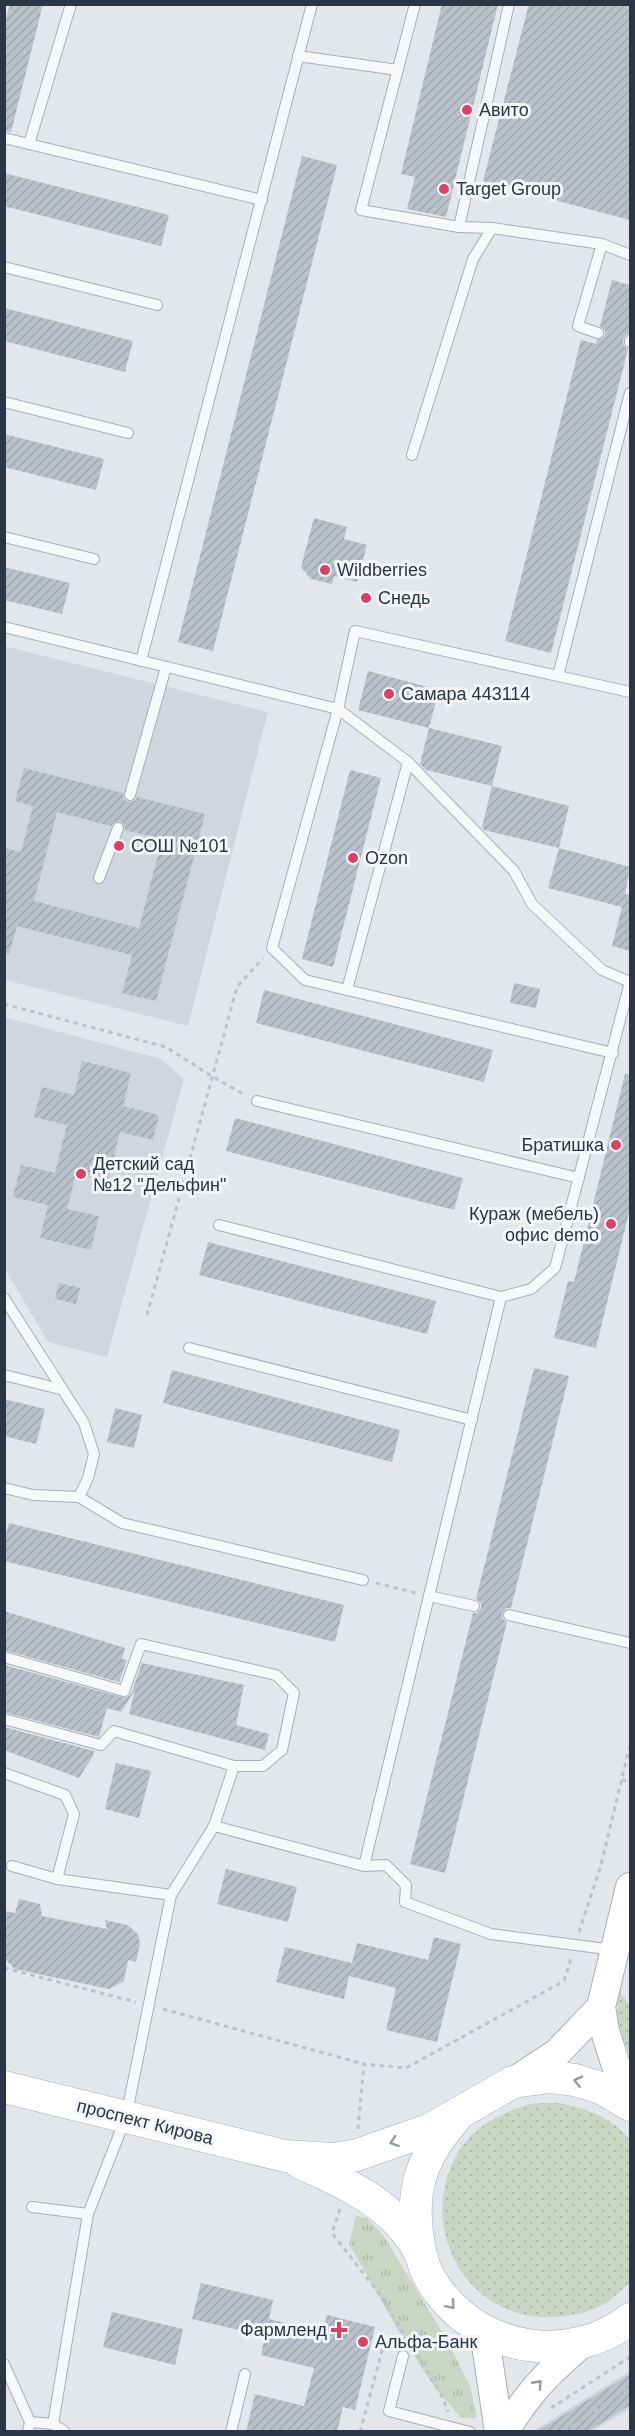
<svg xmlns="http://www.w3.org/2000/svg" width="635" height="2436" font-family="Arial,sans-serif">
<defs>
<pattern id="grass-dots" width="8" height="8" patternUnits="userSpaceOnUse" patternTransform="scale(1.5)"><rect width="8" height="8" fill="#cad6c4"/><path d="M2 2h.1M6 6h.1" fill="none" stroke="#aeb8aa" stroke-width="1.8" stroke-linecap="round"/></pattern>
<pattern id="park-tufts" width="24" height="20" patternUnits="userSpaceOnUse" patternTransform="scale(1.5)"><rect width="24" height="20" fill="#cad6c4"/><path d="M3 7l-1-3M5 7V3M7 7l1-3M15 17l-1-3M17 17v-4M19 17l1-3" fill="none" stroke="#aeb8aa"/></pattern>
<pattern id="building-hatch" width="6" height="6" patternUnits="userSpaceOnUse" patternTransform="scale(1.5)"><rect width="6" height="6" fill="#bac1ca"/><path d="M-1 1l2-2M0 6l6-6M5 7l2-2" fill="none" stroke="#a0a6af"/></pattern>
</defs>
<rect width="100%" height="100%" fill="#e3e7ec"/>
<!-- built -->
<g fill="#d1d6de">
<path d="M4,646L268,712L188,1026L5,980Z"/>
<path d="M4,1017L161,1059L184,1079L107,1357L48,1342L5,1269Z"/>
<path d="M630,2371V2409L593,2431L538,2432L536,2429Z"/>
</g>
<!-- grass -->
<g fill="url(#grass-dots)">
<path d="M619,1990L630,2006V2055L616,2024Z"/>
<path d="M560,2103C589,2110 611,2116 630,2140V2283C622,2289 614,2297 606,2303C590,2313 571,2316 553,2317C463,2322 411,2218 463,2145C477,2126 501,2113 524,2106C534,2102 549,2103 560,2103Z"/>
</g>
<!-- park -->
<path fill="url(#park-tufts)" d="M356,2216L367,2218L383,2235L447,2340L470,2386L477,2418H461L433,2385L402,2337L349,2244Z"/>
<!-- building -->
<g fill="url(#building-hatch)" fill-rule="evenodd">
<path d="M10,4H43L11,132L4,131V25Z"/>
<path d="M442,4H498L446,217L407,209L415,177L401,174Z"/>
<path d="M529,4H630V220L483,181Z"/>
<path d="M302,156L337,165L213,651L178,642Z"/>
<path d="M4,173L169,215L161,246L4,206Z"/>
<path d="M612,280L630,285V334L626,335L623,340L624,346L628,349L551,653L505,641L581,340L596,344L597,340L605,336V331L600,326Z"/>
<path d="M4,308L133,341L125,372L4,341Z"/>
<path d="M4,434L104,459L96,490L4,467Z"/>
<path d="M314,518L347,527L344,539L367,545L357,582L334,576L332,584L311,579L301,567Z"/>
<path d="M4,567L70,583L62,614L4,600Z"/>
<path d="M368,671L439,690L429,728L358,710Z"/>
<path d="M429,728L502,746L492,786L426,770L420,764Z"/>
<path d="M24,768L123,793L124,800L129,802L135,801L137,797L205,814L156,1001L122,993L132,955L17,926L9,954L4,953V848L21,852L33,806L15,801ZM57,812L111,826L114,822L120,821L124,824L125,830L162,839L139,928L34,901Z"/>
<path d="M350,770L381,778L333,967L302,959Z"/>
<path d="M492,786L569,806L559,848L484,830L482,827Z"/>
<path d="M559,848L630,867L625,894L630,895V951L612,946L622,907L548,888Z"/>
<path d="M514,983L540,989L536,1008L510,1003Z"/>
<path d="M264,990L493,1050L484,1082L256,1023Z"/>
<path d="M82,1061L131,1073L123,1106L159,1115L153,1140L120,1132L108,1181L76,1174L67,1209L99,1216L91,1250L40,1238L48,1205L13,1197L21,1165L55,1173L67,1125L34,1117L42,1087L74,1095Z"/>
<path d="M625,1074L630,1075V1208L596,1348L554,1338L568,1281L574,1282Z"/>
<path d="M235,1118L463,1178L454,1210L226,1151Z"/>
<path d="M208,1242L436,1301L427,1334L199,1275Z"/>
<path d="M59,1283L80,1288L76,1304L55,1299Z"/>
<path d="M534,1368L569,1376L511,1608H506L502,1613V1618L507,1622L445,1873L410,1864L473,1613H477L481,1608V1603L476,1599Z"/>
<path d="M172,1370L400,1430L392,1462L163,1403Z"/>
<path d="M4,1399L45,1409L36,1444L4,1436Z"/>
<path d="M115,1408L142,1415L134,1448L107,1442Z"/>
<path d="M9,1523L344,1605L335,1642L4,1561V1542Z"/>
<path d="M4,1611L125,1648L122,1659L127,1660L119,1682L4,1650Z"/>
<path d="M142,1663L244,1685L236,1725L269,1734L265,1750L129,1714L135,1690L121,1712L107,1708L99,1737L4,1712V1665L125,1698L131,1694Z"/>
<path d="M4,1727L94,1751L93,1756L79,1778L4,1750Z"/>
<path d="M116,1763L151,1771L139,1818L105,1809Z"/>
<path d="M226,1869L297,1887L288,1922L217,1904Z"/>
<path d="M19,1899L40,1904L42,1916L107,1929L105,1920L127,1925L138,1934L140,1943L136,1962L128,1960L124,1981L109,1989L15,1969L4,1958V1911L15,1913Z"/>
<path d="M434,1937L461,1944L437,2042L386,2030L396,1988L349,1976L344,1999L276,1982L285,1947L352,1963L357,1943L428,1960Z"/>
<path d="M201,2283L273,2300L269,2319L323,2332L327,2315L375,2327L355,2410L343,2407L337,2432H246L255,2394L304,2406L314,2368L261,2355L265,2336L192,2319Z"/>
<path d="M112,2312L183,2329L175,2365L103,2347Z"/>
<path d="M630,2374V2405L587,2432H536Z"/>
</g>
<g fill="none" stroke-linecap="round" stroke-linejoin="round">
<!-- lane casing -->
<g stroke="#a8aeb7" stroke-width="12">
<g id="lane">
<path d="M415,4L361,210L459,227L492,228L602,244L630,255"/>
<path d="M298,56L398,70"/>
<path d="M4,138L262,200"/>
<path d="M29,144L71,4"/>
<path d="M459,227L509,4"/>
<path d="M4,267L157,305"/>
<path d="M598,333L578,326L602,244"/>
<path d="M630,341V342"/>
<path d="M4,402L128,433"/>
<path d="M412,455L473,259L492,228"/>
<path d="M4,537L94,559"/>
<path d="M4,627L338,709L408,762L514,871L532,904L602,970L630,982"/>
<path d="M141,661L312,4"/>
<path d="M558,676L630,393"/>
<path d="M130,795L166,667"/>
<path d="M99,878L118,828"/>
<path d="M347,990L408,762"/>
<path d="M613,1053L305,980L272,948L338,709L355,631L630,692"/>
<path d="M257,1101L579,1178"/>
<path d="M219,1225L501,1297"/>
<path d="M4,1298L84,1423L94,1454L88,1478L79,1497"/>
<path d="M189,1348L472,1420"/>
<path d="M4,1375L60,1389"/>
<path d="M4,1488L33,1495L79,1497L122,1523L363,1580"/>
<path d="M429,1596L474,1606"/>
<path d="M509,1615L630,1643"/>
<path d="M4,1657L124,1691L141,1644L276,1675L294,1693L282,1750L263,1766H234L114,1731L101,1745L4,1719"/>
<path d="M4,1773L65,1795L74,1814L57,1879"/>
<path d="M214,1826L234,1766"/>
<path d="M12,1866L57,1879L171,1895"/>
<path d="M364,1866L386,1865L406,1885L405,1902L491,1934L614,1950"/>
<path d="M32,2207L88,2214"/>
<path d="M403,2356L389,2411L470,2432"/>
<path d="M4,2364L30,2422L28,2432"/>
<path d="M30,2422L53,2424L88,2214L126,2117L171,1895L214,1826L364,1866L501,1297L531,1289L555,1268L630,982"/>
<path d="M53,2424L65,2432"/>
<path d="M231,2432L245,2374"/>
</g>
</g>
<!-- secondary casing -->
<g stroke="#a8aeb7" stroke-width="30">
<g id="secondary">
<path d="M630,1887L601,2007L605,2031L618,2072L630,2093"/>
<path d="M513,2082L557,2053L601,2007"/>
<path d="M484,2331L499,2432"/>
<path d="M504,2432C530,2391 547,2373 584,2342"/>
</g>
</g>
<!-- primary casing -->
<g stroke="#a2adb8" stroke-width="33">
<g id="primary">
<path d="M4,2087L285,2156L334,2159L357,2155L431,2129L513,2082L550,2077L575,2080L601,2088L630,2105"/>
<path d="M299,2162C330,2177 365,2191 391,2215C400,2224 413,2239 419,2251C422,2256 423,2262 425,2268C428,2276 434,2285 439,2292C484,2352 571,2365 630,2319"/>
<path d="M420,2250C409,2196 418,2161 454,2120"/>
</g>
</g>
<!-- path -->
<g stroke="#bdc2c7" stroke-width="3" stroke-dasharray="4.5 4.5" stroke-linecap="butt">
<path d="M4,1004L166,1047L213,1077L245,1095"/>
<path d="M147,1315L237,987L263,958"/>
<path d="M376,1583L416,1593"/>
<path d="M622,1780L630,1782"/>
<path d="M579,1932L601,1865L630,1745"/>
<path d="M4,1968L136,2002"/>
<path d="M163,2009L364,2064"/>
<path d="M358,2129L364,2064L406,2068L564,1981L571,1958"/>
<path d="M340,2209L332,2233L381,2296L410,2344"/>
<path d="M417,2355L443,2398L448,2412"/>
<path d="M551,2408L630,2357"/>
<path d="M360,2432L385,2340"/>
<path d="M564,2432L630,2386"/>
</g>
<!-- lane -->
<use href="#lane" stroke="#f6f8fa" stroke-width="10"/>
<!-- secondary -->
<use href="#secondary" stroke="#fff" stroke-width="28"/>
<!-- primary -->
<use href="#primary" stroke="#fff" stroke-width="32"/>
</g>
<!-- one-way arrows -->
<defs><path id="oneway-chevron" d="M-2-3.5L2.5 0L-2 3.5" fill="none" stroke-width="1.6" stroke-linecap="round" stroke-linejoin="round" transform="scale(1.5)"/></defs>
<g stroke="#949aa2">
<use href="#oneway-chevron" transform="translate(578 2081) rotate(-167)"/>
<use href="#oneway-chevron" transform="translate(394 2142) rotate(161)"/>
<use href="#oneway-chevron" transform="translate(451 2305) rotate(49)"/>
<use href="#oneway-chevron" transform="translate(538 2384) rotate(-48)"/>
</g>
<!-- markers -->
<g fill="#d54366" stroke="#f3f6f9" stroke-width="2">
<circle cx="467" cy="110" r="6"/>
<circle cx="444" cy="189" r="6"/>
<circle cx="325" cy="570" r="6"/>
<circle cx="366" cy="598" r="6"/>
<circle cx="389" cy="694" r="6"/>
<circle cx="119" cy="846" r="6"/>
<circle cx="353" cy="858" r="6"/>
<circle cx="616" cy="1145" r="6"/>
<circle cx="81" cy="1174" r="6"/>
<circle cx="611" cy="1224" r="6"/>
<path d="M336 2321h6v6h6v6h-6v6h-6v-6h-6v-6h6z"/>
<circle cx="363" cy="2342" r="6"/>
</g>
<g text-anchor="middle" stroke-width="6" stroke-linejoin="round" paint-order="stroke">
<!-- poi labels -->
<g font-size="18" fill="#2a3645" stroke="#f3f6f9" text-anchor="start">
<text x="479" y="116">Авито</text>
<text x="456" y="195">Target Group</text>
<text x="337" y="576">Wildberries</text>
<text x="378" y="604">Снедь</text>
<text x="401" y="700">Самара 443114</text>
<text x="131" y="852">СОШ №101</text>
<text x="365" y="864">Ozon</text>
<text x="604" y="1151" text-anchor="end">Братишка</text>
<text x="93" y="1170">Детский сад<tspan x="93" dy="21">№12 "Дельфин"</tspan></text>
<text x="599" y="1220" text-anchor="end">Кураж (мебель)<tspan x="599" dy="21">офис demo</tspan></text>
<text x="327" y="2336" text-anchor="end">Фармленд</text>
<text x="375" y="2348">Альфа-Банк</text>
</g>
<!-- street labels -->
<g font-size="18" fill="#2a3645" stroke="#f3f6f9">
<text transform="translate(145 2122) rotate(14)" y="6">проспект Кирова</text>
</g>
</g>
<!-- border -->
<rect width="635" height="2436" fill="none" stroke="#2a3645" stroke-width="12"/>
</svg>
